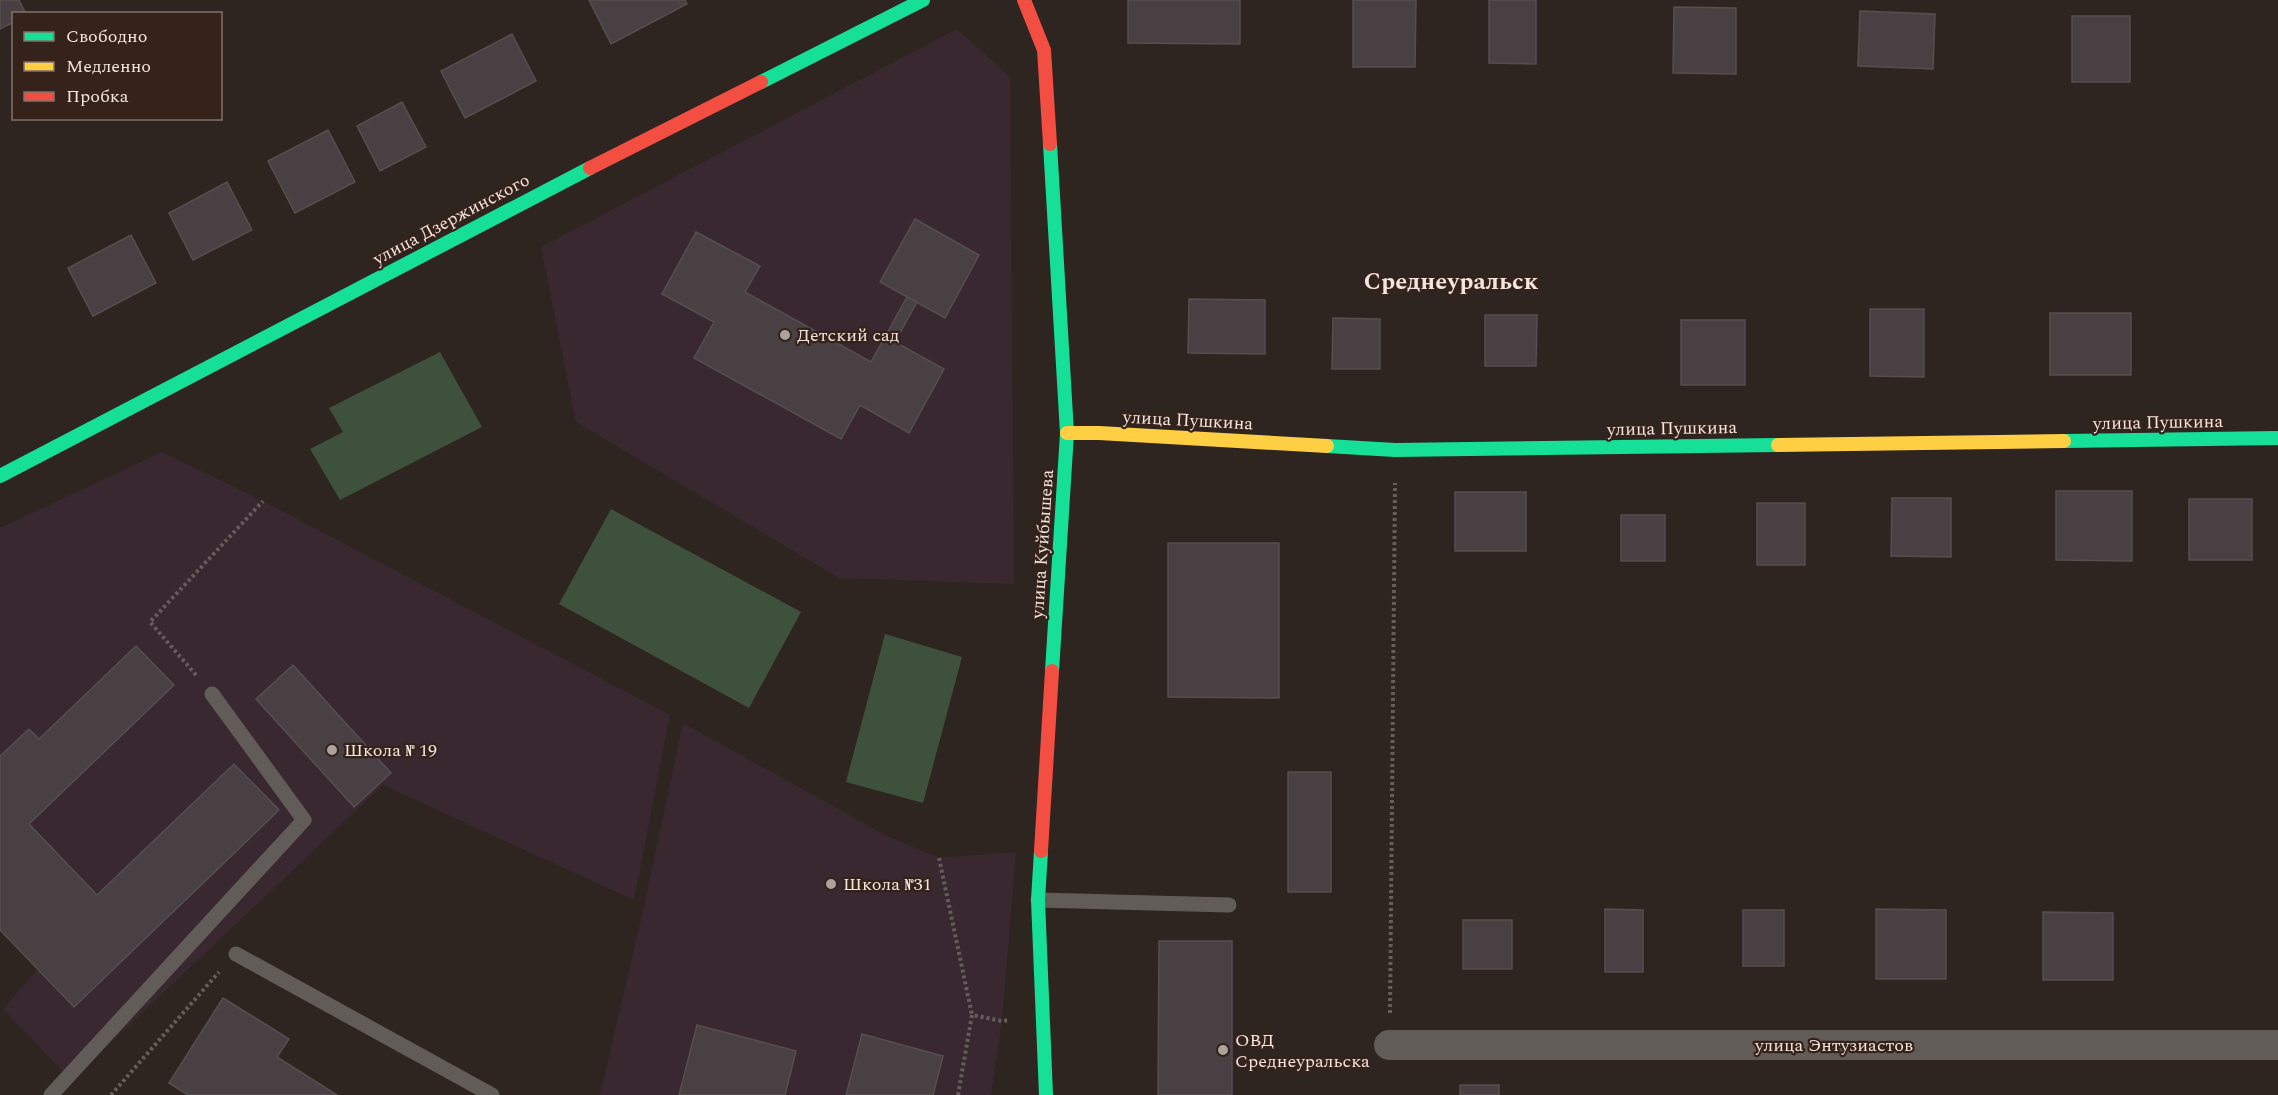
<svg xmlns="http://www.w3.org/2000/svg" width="2278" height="1095" font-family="Spectral,serif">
<rect width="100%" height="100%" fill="#2f2520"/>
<!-- education -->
<g fill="#392830">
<path d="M957,29L1010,77L1014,584L839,578L576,422L541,247Z"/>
<path d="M162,452L263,501L670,715L634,900L383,785L71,1080L3,1009L38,969L0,930V528Z"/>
<path d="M683,723L885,835L939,858L1016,852L1002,1021L991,1095H600L643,911Z"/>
</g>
<!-- pitch -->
<g fill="#3d513d">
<path d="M440,352L482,427L340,500L310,449L343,432L329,408Z"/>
<path d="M611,509L801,612L749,708L559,604Z"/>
<path d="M885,634L962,657L923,803L846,782Z"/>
</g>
<!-- building -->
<g fill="#484042" stroke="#564e4f" stroke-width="1.5">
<path d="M0,0H19L26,14H14V22L0,29Z"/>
<path d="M589,0H685L687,4L611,44Z"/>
<path d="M1128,0H1240V44L1128,43Z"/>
<path d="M1353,0H1416L1415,67H1353Z"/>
<path d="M1489,0H1536V64L1489,63Z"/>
<path d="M1674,7L1736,8V74L1673,73Z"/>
<path d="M1860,11L1935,14L1933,69L1858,66Z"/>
<rect x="2072" y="16" width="58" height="66"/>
<path d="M512,34L536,81L465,118L441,71Z"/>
<path d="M402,102L426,147L380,171L357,126Z"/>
<path d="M328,130L355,182L295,213L268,161Z"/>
<path d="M227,182L252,230L193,260L169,213Z"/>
<path d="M915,219L979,255L945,318L880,282Z"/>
<path d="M696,232L760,266L745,292L871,362L907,297L917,302L895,342L944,369L909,433L860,405L841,439L694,358L714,322L662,294Z"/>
<path d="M131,235L156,283L93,316L68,268Z"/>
<path d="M1189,299L1265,300V354L1188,353Z"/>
<path d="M1870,309H1924V377L1870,376Z"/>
<rect x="2050" y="313" width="81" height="62"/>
<path d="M1485,315H1537L1536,366H1485Z"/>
<path d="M1333,318L1380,319V369H1332Z"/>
<rect x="1681" y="320" width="64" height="65"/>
<path d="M2056,491H2132V561L2056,560Z"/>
<rect x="1455" y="492" width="71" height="59"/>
<path d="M1892,498H1951V557L1891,556Z"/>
<rect x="2189" y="499" width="63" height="61"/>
<rect x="1757" y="503" width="48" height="62"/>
<rect x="1621" y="515" width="44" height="46"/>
<path d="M1168,543H1279V698L1168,697Z"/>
<path d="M136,646L174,685L29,824L97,895L234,764L279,810L74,1007L0,930V756L29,729L39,739Z"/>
<path d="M293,665L391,773L354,807L256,699Z"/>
<rect x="1288" y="772" width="43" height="120"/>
<path d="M1605,909L1643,910V972H1605Z"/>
<path d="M1876,909L1946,910V979H1876Z"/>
<rect x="1743" y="910" width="41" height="56"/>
<path d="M2043,912L2113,913V980H2043Z"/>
<rect x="1463" y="920" width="49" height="49"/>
<path d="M1159,941H1232V1095H1158Z"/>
<path d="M223,998L289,1039L277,1057L337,1095H188L169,1083Z"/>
<path d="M697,1025L796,1051L785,1095H679Z"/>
<path d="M862,1034L943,1056L933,1095H846Z"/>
<rect x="1460" y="1085" width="39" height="10"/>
</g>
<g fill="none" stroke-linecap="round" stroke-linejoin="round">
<!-- path -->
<g stroke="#645d5a" stroke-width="4" stroke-dasharray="3 3" stroke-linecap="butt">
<path d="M196,675L150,622L263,501"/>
<path d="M939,858L972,1015"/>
<path d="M1390,1013L1395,483"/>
<path d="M111,1095L219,972"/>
<path d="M958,1095L972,1015L1002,1021L1009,1020"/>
</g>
<!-- lane -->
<g stroke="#625c58" stroke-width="15">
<path d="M1038,900L1229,905"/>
<path d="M236,954L492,1095"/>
<path d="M51,1095L304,820L212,694"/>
</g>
<!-- street -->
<path stroke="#625c58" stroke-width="30" d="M1389,1045H2278"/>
<!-- fast -->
<g stroke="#16e098" stroke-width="14">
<path d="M761,82L923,0"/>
<path d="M1050,144L1067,433L1052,671"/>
<path d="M2064,441L2278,438"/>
<path d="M1327,446L1395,450L1778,445"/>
<path d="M0,476L590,168"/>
<path d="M1041,851L1038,900L1046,1095"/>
</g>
<!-- slow -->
<g stroke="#ffcf43" stroke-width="14">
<path d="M1067,433H1099L1327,446"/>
<path d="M1778,445L2064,441"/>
</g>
<!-- jam -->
<g stroke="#f24e42" stroke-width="14">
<path d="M1024,0L1044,50L1050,144"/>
<path d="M590,168L761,82"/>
<path d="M1041,851L1052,671"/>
</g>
</g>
<!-- markers -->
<g fill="#aea29c" stroke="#35221a" stroke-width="2">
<circle cx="785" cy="335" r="6"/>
<circle cx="332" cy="750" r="6"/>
<circle cx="831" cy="884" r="6"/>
<circle cx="1223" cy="1050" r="6"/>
</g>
<g text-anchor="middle" stroke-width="4.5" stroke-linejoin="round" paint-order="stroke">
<!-- street labels -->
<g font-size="18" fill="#f2e5df" stroke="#35221a">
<text transform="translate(451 219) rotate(-28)" y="6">улица Дзержинского</text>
<text transform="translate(1188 420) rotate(3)" y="6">улица Пушкина</text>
<text transform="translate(2158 422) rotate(-1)" y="6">улица Пушкина</text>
<text transform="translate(1672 428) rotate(-1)" y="6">улица Пушкина</text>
<text transform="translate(1042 544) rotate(-86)" y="6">улица Куйбышева</text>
<text x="1834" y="1051">улица Энтузиастов</text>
</g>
<!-- poi labels -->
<g font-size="18" fill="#f2e5df" stroke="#35221a" text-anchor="start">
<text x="797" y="341">Детский сад</text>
<text x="344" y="756">Школа № 19</text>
<text x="843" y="890">Школа №31</text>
<text x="1235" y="1046">ОВД<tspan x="1235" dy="21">Среднеуральска</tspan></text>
</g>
<!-- district labels -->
<g font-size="24" font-weight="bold" fill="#f2e5df" stroke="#35221a">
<text x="1451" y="289">Среднеуральск</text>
</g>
</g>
<!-- legend -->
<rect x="12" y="12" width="210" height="108" fill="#35221a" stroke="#817069" stroke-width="1.5"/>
<rect x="24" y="32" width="30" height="9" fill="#16e098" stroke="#817069" stroke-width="1.5"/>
<text x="66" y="42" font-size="18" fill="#f2e5df">Свободно</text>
<rect x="24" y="62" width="30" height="9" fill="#ffcf43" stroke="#817069" stroke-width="1.5"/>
<text x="66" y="72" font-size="18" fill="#f2e5df">Медленно</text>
<rect x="24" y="92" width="30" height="9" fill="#f24e42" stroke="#817069" stroke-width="1.5"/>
<text x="66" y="102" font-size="18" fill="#f2e5df">Пробка</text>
</svg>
